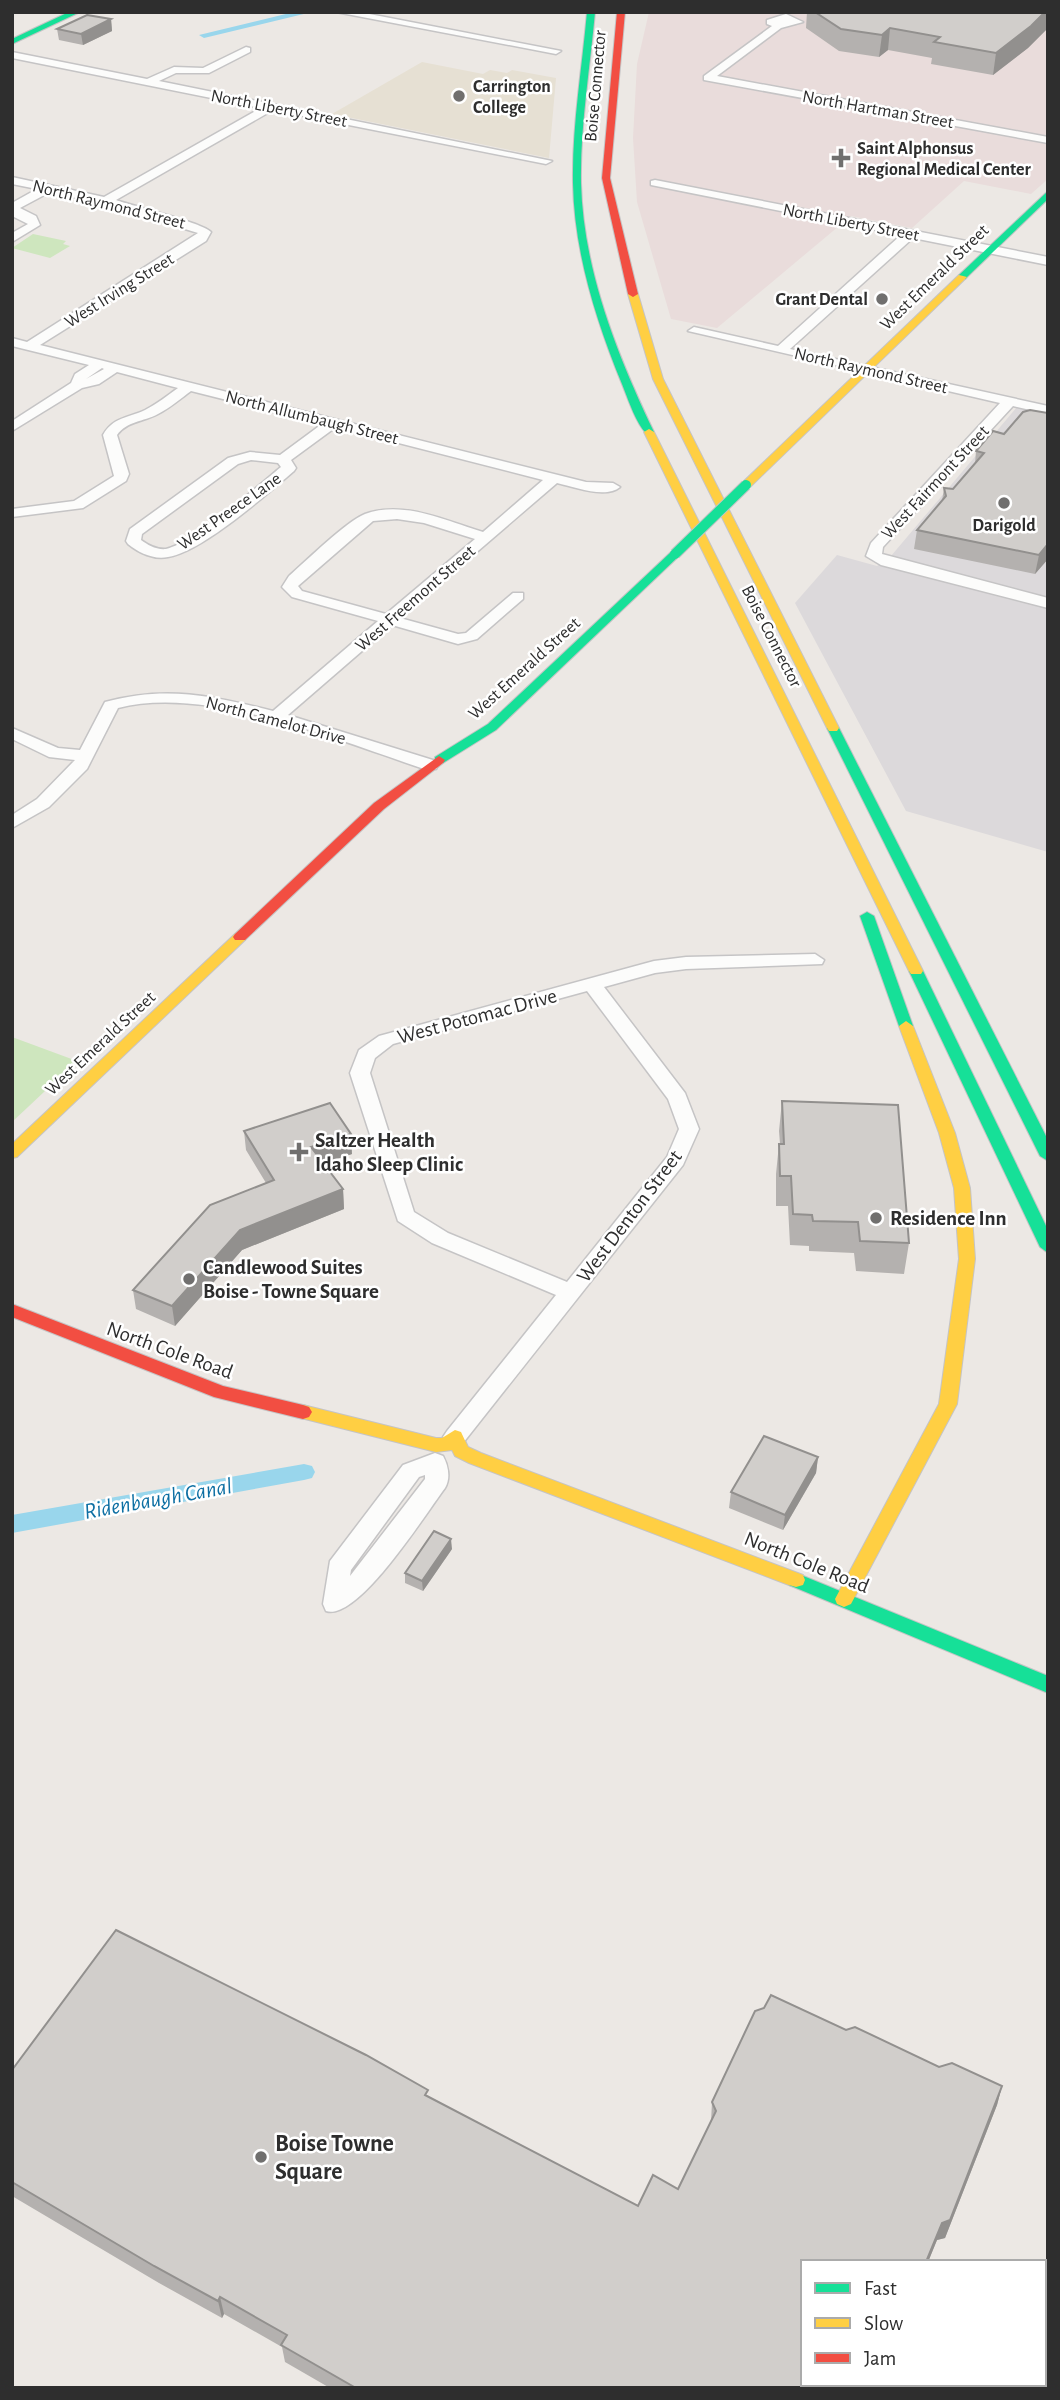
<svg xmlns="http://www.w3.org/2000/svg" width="1060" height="2400" font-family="'Alegreya Sans',sans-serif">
<rect width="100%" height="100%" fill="#ece8e4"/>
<!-- industrial -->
<path fill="#dcd9db" d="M1017,407L1048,414V852L906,811L795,603L837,555L877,566L891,556Z"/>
<!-- education -->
<path fill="#e6e0d3" d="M422,62L483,74L490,70L507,73L512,70L556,78L549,158L332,114Z"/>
<!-- medical -->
<path fill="#e9dcdb" d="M649,12H1048V179L1031,194L964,181L912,228L851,216L717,328L671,319L637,202L633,138L637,64Z"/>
<!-- green -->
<g fill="#cee6be">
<path d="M33,234L66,241L63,244L70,246L50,258L12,248Z"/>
<path d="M12,1037L77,1061L12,1122Z"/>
</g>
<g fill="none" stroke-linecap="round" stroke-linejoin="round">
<!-- canal -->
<g fill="#99d6ec" fill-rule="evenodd">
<path d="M294,12H312L204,38L199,35Z"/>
<path d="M304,1464L312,1466L315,1472L312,1478L304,1480L12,1533V1515Z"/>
</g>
<!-- street casing -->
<g stroke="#c5c4c5" stroke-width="3">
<g id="street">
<path d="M336,12H359L561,51L556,54Z"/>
<path d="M786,14L803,22L781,28L717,76L1048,137V143L704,80V76L772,26L767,24V20Z"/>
<path d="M246,47L250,48V52L209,73H176L159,81L552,161L546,164L273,110L116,200C135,207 201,222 211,232L206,241L40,345L586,482L613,483L620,487C606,499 574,487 557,483L400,618L458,634L466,633L513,593H523V599L477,639L458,644L392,625L288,715L436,761L438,765L436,769H424C337,740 207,685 118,708L87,769L49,807L12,828V815L37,799L75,760L49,757L12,739V728L58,748L80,750L105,702C167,685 213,696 273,711L378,621L292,597L282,587L289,576C306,561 347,521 365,514C404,500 446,521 483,532L543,480L336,427L291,460L296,468L294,471C267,494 202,552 168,557C154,560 139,553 128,544L126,541L130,529L228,458L250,452L280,455L322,424L191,391C180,399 170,408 158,414C143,422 127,421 117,435L129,474L126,481L83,508L12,517V509L74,501L114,476L103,435C113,417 128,418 145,410C157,404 168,395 178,388L117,372L99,384L82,388L12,431V421L71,383L75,374L89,365L12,346V338L27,342L198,233L103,204L50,192L20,208L36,216L40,225L12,242V233L28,224L12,216V203L37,189L12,184V177L104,197L261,108L12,58V52L147,79L174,67L203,68ZM102,368L104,369L86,379ZM251,460L278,463L281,467C258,486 193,543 166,549C156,550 148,545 141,540L142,534L238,464ZM397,519L424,523L475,539L386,614L302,591L298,586L373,521Z"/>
<path d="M655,180L1048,257V265L913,238L790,349L1048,406V414L1013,406L883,547L882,554L1048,598V608L881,565L866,556L871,543L1000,403L688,331L694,327L778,346L901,235L651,185V181Z"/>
<path d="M815,954L824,960L822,964L686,969L655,973L604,987L685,1093L699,1129L683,1165L463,1443L455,1446L447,1443L443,1437L447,1431L556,1295L432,1243L398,1221L350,1073L359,1050L379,1036L654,961L686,957ZM587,991L668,1099L679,1129L667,1157L567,1282L448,1233L414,1212L370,1073L375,1058L393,1044Z"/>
<path d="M435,1453L443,1456C448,1465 451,1478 445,1488C426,1513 358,1622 326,1611L323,1604L330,1561L403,1465ZM425,1475V1479L350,1576L351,1570L419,1477Z"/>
</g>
</g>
<!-- fast casing -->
<g stroke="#c5c4c5" stroke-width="2">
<g id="fast">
<path d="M69,12H80L12,44V39Z"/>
<path d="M587,12H595C590,69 580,126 581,183C583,269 617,355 654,432L649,435C638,430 627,396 622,384C596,321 574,251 573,183C572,126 582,69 587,12Z"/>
<path d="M1048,191V199L965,279H959V275Z"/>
<path d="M675,551L679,552V556L496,730L443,763H435V757L488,724L671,552Z"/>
<path d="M833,724L839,728L1048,1140V1161L1040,1156L827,728Z"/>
<path d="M867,912L874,916L913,1026L911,1029L906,1031L899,1026L860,916Z"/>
<path d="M916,967L923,971L1048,1230V1253L1040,1247L909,971Z"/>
<path d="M796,1573L1048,1676V1693L789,1585L787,1580L789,1575Z"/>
</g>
</g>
<!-- slow casing -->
<g stroke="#c5c4c5" stroke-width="2">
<g id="slow">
<path d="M959,275L967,277L750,487H742V483Z"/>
<path d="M633,291L638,294L663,379L839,728L837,731H829L827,728L653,379L628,294Z"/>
<path d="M649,429L654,432L923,971L921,974H911L909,971L644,432Z"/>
<path d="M240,933L245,934L247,937L245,940L17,1157L12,1158V1144L235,934Z"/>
<path d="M906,1021L913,1026L955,1133L970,1188L975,1259L957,1404L851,1604L844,1607L837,1604L835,1599L939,1404L959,1259L954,1188L939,1133L899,1026Z"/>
<path d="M303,1405L436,1438H442L455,1430L461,1432L468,1447L481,1453L803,1575L805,1580L803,1585L796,1587L789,1585L469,1463L455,1456L452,1450L436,1452L297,1417L294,1412L297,1407Z"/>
</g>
</g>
<!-- jam casing -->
<g stroke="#c5c4c5" stroke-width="2">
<g id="jam">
<path d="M617,12H625L610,178L638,294L633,297L628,294L602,178Z"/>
<path d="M439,756L445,760L443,763L384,809L245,940H235L233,937L235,934L374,803Z"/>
<path d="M12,1304L223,1386L303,1405L309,1407L312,1412L309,1417L303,1419L214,1397L12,1317Z"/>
</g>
</g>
<!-- street -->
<use href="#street" fill="#fcfcfb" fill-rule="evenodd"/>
<!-- fast -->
<use href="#fast" fill="#16e098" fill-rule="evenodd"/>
<!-- slow -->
<use href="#slow" fill="#ffcf43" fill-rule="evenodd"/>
<!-- jam -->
<use href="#jam" fill="#f24e42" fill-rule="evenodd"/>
<!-- fast-bridge casing -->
<g stroke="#c5c4c5" stroke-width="12" stroke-linecap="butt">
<path id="fast-bridge" d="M675,554L746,485"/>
</g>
<!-- fast-bridge -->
<use href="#fast-bridge" stroke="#16e098" stroke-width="10"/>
</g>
<!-- wall -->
<g fill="#b4b1af">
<path d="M807,12H1048V28L1028,48L993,75L931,64L932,58L888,50L879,57L839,51L806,28Z"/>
<path d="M111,19L112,31L83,45L59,40L57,29Z"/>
<path d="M993,431L1048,559L1035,574L914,549L917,530L942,501L944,488L953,489L975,464L976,451Z"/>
<path d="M782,1101L909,1243L904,1274L856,1271L854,1253L809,1251V1246L790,1245L788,1206H776V1174L779,1144H780L779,1131Z"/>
<path d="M244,1131L352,1154L323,1163L343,1189L344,1209L242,1250L175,1326L136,1309L133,1290L266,1183L246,1150Z"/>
<path d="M818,1457L816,1473L783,1530L729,1508L731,1492Z"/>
<path d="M452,1549L423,1591L405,1583V1573Z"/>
<path d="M846,2030L939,2067L1002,2086L997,2105L945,2238L937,2240L928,2262H803V2384H891L890,2388H330L285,2362L282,2347L224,2314L222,2318L159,2283L12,2196V2070L428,2097L638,2206L678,2189L711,2122L712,2102Z"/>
</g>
<!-- shaded-wall -->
<g fill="#92908e">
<path d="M1045,12H1048V28L1028,48L993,75L996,53Z"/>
<path d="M111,19L112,31L83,45L81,34Z"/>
<path d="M890,28L888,50L879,57L882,35Z"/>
<path d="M1048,544V559L1035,574L1039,555Z"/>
<path d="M351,1134L352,1154L312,1167L311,1147Z"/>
<path d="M343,1189L344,1209L242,1250L175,1326L172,1306L240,1230Z"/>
<path d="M818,1457L816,1473L783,1530L785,1515Z"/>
<path d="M451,1539L452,1549L423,1591L422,1581Z"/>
<path d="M1002,2086L997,2105L945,2238L937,2240L928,2262H926L942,2223Z"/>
<path d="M220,2297L224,2314L222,2318L218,2301Z"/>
</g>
<!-- building -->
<g fill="#d1cecb" stroke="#92908e" stroke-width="2">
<path d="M815,12H1045L1031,26L996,53L934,42L940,37L890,28L882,35L841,29Z"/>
<path d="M87,15L111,19L81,34L57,29Z"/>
<path d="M1030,410L1048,413V544L1039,555L917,530L946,496L944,488L953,489L984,453L976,451L993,431L1004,434L1023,412Z"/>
<path d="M782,1101L898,1105L909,1243L860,1241L858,1222L813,1221L812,1215L793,1214L791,1176H780L779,1144H784Z"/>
<path d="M330,1103L351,1134L311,1147L343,1189L240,1230L172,1306L133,1290L210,1205L274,1180L244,1131Z"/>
<path d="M764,1436L818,1457L785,1515L731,1492Z"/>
<path d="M434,1531L451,1539L422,1581L405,1573Z"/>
<path d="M116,1930L366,2055L428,2090L425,2095L638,2206L653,2175L678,2189L716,2111L712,2102L755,2011L764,2008L771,1995L846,2030L855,2027L939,2067L952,2063L1002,2086L950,2220L942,2223L926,2262H803V2384H890L888,2388H356L281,2345L287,2335L220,2297L218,2301L154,2266L12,2182V2070Z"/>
</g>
<!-- markers -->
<g fill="#706f6e" stroke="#fff" stroke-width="2.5">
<circle cx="459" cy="96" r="7"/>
<path d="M837.5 147.5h7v7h7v7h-7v7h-7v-7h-7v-7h7z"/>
<circle cx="882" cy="299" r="7"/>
<circle cx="1004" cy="503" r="7"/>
<path d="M295.5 1141.5h7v7h7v7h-7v7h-7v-7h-7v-7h7z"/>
<circle cx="876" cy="1218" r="7"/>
<circle cx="189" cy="1279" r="7"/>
<circle cx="261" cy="2157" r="7"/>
</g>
<g text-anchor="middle" stroke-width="5" stroke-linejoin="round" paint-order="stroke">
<!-- far-poi labels -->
<g font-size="18" font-weight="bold" fill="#2e2e2e" stroke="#fff" text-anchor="start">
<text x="473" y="92">Carrington<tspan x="473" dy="21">College</tspan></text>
<text x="857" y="154">Saint Alphonsus<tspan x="857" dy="21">Regional Medical Center</tspan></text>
<text x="868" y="305" text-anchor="end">Grant Dental</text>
<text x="1004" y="531" text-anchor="middle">Darigold</text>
</g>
<!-- far-street labels -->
<g font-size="18" fill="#2e2e2e" stroke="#fff">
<text transform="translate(595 86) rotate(-85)" y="6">Boise Connector</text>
<text transform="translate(279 108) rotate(11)" y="6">North Liberty Street</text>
<text transform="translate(878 109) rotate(10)" y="6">North Hartman Street</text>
<text transform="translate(109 204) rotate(14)" y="6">North Raymond Street</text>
<text transform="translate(851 222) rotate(11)" y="6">North Liberty Street</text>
<text transform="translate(934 277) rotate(-44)" y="6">West Emerald Street</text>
<text transform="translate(119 290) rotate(-32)" y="6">West Irving Street</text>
<text transform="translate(871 370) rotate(13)" y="6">North Raymond Street</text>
<text transform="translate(312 417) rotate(14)" y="6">North Allumbaugh Street</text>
<text transform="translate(935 482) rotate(-47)" y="6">West Fairmont Street</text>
<text transform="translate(229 511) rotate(-35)" y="6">West Preece Lane</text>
<text transform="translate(415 598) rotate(-41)" y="6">West Freemont Street</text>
<text transform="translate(772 636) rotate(63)" y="6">Boise Connector</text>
<text transform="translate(524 668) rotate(-42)" y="6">West Emerald Street</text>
<text transform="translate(276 720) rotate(15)" y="6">North Camelot Drive</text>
<text transform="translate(100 1043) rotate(-43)" y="6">West Emerald Street</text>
</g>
<!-- street labels -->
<g font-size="21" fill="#2e2e2e" stroke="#fff">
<text transform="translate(477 1016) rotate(-15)" y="7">West Potomac Drive</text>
<text transform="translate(629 1216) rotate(-53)" y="7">West Denton Street</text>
<text transform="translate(170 1350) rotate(20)" y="7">North Cole Road</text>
<text transform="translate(807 1562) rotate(22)" y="7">North Cole Road</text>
</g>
<!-- poi labels -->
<g font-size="21" font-weight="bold" fill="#2e2e2e" stroke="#fff" text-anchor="start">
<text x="315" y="1147">Saltzer Health<tspan x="315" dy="24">Idaho Sleep Clinic</tspan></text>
<text x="890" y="1225">Residence Inn</text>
<text x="203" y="1274">Candlewood Suites<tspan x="203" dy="24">Boise - Towne Square</tspan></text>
</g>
<!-- water labels -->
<g font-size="23" font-style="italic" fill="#0d6fa3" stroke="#fff">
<text transform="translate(158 1498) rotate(-10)" y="8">Ridenbaugh Canal</text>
</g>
<!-- near-poi labels -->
<g font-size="24" font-weight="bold" fill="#2e2e2e" stroke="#fff" text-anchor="start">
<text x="275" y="2151">Boise Towne<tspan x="275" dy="28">Square</tspan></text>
</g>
</g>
<!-- border -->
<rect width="1060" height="2400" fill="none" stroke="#2e2e2e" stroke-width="28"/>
<!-- legend -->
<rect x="801" y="2260" width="245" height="126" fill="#ffffff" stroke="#ababab" stroke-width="2"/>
<rect x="815" y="2283" width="35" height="10" fill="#16e098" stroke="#ababab" stroke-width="2"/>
<text x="864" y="2295" font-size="21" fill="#2e2e2e">Fast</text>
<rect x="815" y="2318" width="35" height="10" fill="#ffcf43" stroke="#ababab" stroke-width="2"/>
<text x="864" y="2330" font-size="21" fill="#2e2e2e">Slow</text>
<rect x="815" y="2353" width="35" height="10" fill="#f24e42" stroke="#ababab" stroke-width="2"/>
<text x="864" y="2365" font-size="21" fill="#2e2e2e">Jam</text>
</svg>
